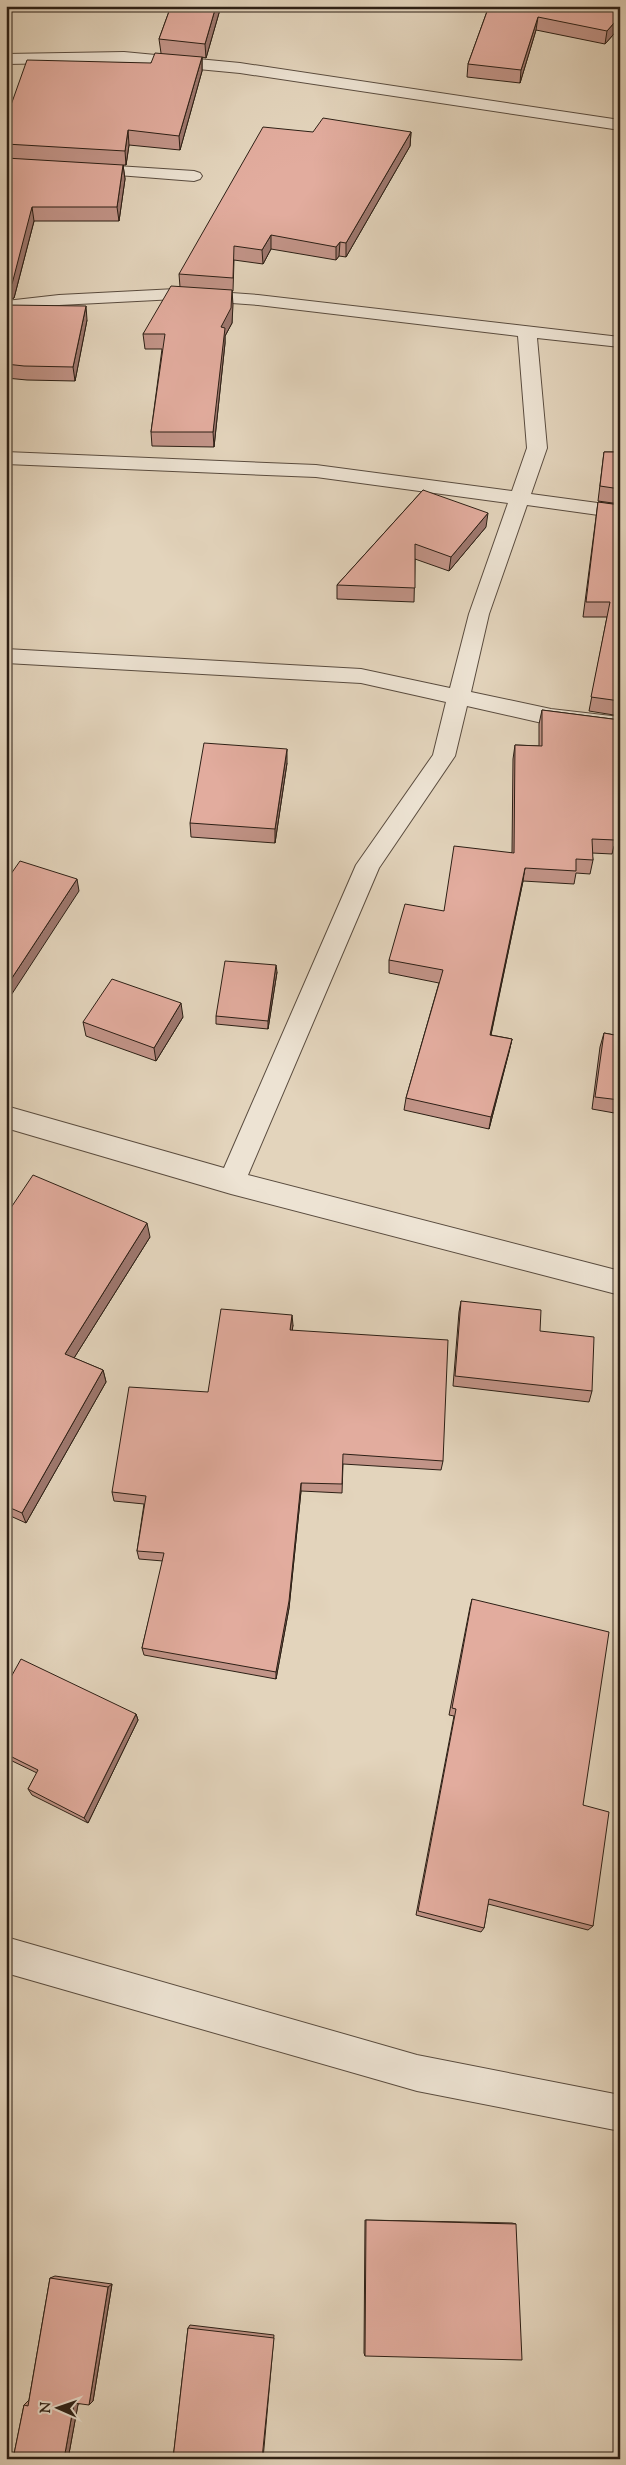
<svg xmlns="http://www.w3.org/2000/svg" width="626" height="2465" font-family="'Sorts Mill Goudy',serif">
<rect width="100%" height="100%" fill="#e3d4bc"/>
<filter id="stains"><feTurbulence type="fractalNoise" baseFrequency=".004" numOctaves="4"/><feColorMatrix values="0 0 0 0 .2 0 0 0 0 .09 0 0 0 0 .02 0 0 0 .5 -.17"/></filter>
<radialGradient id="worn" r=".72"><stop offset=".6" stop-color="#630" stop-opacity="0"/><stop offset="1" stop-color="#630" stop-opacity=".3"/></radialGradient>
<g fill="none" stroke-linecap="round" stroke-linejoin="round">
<!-- street casing -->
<g stroke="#5a4c3f" stroke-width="2">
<g id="street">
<path d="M124,52L240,63L620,120V130L240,73L124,62L6,64V54Z"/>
<path d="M86,164L194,171L200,173L202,176L200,179L194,181L80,172L78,169L80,166Z"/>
<path d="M176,289L258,295L620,337V347L537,338L547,448L531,494L620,506V518L527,505L489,614L471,692L551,709L620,717V733L551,725L467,706L455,756L379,868L248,1175L620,1271V1295L231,1194L6,1128V1106L224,1168L356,865L433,755L446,702L361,683L6,663V649L361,669L450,688L469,614L508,503L316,477L6,464V452L316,465L512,491L527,448L518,336L258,305L176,299L59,305L6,311V301L59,295Z"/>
<path d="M6,1937L417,2055L620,2095V2131L417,2091L6,1973Z"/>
</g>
</g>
<!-- street -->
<use href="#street" fill="#ede3d3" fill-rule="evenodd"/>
</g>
<!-- wall -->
<g fill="#c29488" stroke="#2c1f15">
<path d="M171,6H221L206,58L202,57V71L180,150L129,145L126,165H123L125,179L119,221H34L14,298L8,300L9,305L87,320L75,381L27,380L6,378V119L151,63L161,53L159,39Z"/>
<path d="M489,6H620V27L605,44L536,30L520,83L467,77L468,64Z"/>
<path d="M313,132H411L410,146L346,257L339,256L336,260L271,249L263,264L234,260L233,291H232V323L225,336V343L214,447L152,446L151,432L162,349H145L143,334L180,287L179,274Z"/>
<path d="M604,452H620V504L598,501Z"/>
<path d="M423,490L486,527L449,571L415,559L414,602L337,599V585Z"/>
<path d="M598,502L620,505V716L589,711L607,617H583Z"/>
<path d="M542,710L620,720V846H614L612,854L592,853L593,860L590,874L576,873L574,884L523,881L491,1035L512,1039L509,1052L489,1129L404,1110L406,1098L439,983L389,973V960L444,911L512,852L513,759L515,745L539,746V724Z"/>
<path d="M287,763L275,843L191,837L190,823Z"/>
<path d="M277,972L268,1029L216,1024V1016Z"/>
<path d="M183,1017L156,1061L86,1036L83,1022Z"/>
<path d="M604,1033L620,1036V1114L592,1109L600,1047Z"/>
<path d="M6,1215L150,1237L74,1358L103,1370L106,1382L26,1523L6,1514Z"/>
<path d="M461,1301L540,1331L592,1391L589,1402L453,1386L459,1312Z"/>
<path d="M293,1325L292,1330L443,1461L441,1470L343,1464L342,1493L301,1491L289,1608L276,1679L144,1655L142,1648L163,1561L139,1559L137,1551L144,1504L114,1501L112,1492L208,1392Z"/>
<path d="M472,1599L583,1805L593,1926L588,1930L488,1904L484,1928L481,1932L416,1915L454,1716L449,1715L470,1607Z"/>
<path d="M6,1686L136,1714L138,1720L88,1823L32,1795L28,1789L37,1773L6,1758Z"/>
<path d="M365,2220L512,2223L516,2224L365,2356L364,2353Z"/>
<path d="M55,2276L112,2284L93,2401L78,2404L68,2459H13L24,2405L29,2400L50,2278Z"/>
<path d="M190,2325L274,2335L263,2459H173L188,2328Z"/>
</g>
<!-- shaded-wall -->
<g fill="#9e786f" stroke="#2c1f15">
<path d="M216,6H221L206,58L205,44Z"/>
<path d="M620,16V27L605,44L607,31Z"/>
<path d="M538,17L536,30L520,83L521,70Z"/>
<path d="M202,57V71L180,150L179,136Z"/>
<path d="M128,130L129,145L126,165L125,151Z"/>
<path d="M411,132L410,146L346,257V243Z"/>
<path d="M123,165L125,179L119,221L117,207Z"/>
<path d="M32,207L34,221L14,298L8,300L10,312L6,308V285Z"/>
<path d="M271,235V249L263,264L262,250Z"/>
<path d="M340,242L339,256L336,260V247Z"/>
<path d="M232,290L233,305L232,323L225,336V343L214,447L213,432L221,327Z"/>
<path d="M86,306L87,320L75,381L73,367Z"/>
<path d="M488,513L486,527L449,571L451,557Z"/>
<path d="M287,749V763L275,843V829Z"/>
<path d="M525,868L523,881L488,1048L490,1035Z"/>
<path d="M77,879L79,891L6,1003V987Z"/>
<path d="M276,965L277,972L268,1029V1021Z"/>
<path d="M181,1003L183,1017L156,1061L154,1048Z"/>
<path d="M512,1039L509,1052L489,1129L491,1117Z"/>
<path d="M147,1223L150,1237L69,1366L65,1354Z"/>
<path d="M292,1315L293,1325L291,1340L290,1330Z"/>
<path d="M103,1370L106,1382L26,1523L22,1513Z"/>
<path d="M301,1483V1491L289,1608L276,1679V1672Z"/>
<path d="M136,1714L138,1720L88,1823L84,1818Z"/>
<path d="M112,2284L93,2401L89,2405L108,2287Z"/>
<path d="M79,2399L68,2459H64L74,2403Z"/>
</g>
<!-- building -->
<g fill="#e2ac9e" stroke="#2c1f15">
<path d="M171,6H216L205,44L159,39Z"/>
<path d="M489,6H620V16L607,31L538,17L521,70L468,64Z"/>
<path d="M155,53L202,57L179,136L128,130L125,151L6,144V119L27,60L151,63Z"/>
<path d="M323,118L411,132L346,243L340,242L336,247L271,235L262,250L234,246L233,278L179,274L263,127L313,132Z"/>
<path d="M6,158L123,165L117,207H32L12,284L6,285Z"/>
<path d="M171,286L232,290L231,308L221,327L225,328L213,432H151L165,334H143Z"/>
<path d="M6,305L86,306L73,367L24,366L6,364Z"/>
<path d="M604,452H620V489L600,486Z"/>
<path d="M423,490L488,513L451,557L415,544V588L337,585Z"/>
<path d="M598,502L620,505V701L591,697L610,602H586Z"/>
<path d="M542,710L620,720V832H615V840L592,839L593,860L576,859V871L525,868L490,1035L512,1039L491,1117L406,1098L443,970L389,960L405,904L444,911L454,846L514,853L515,745L542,746Z"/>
<path d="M204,743L287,749L275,829L190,823Z"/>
<path d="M20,861L77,879L6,987V881Z"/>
<path d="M225,961L276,965L268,1021L216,1016Z"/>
<path d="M112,979L181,1003L154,1048L83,1022Z"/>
<path d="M604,1033L620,1036V1100L595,1097Z"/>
<path d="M33,1175L147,1223L65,1354L103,1370L22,1513L6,1506V1248L8,1245L6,1244V1215Z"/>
<path d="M461,1301L541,1310L540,1331L594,1337L592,1391L455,1376Z"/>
<path d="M221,1309L292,1315L290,1330L448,1340L443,1461L343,1454L342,1484L301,1483L289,1601L276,1672L142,1648L164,1553L137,1551L146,1496L112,1492L129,1387L208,1392Z"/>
<path d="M472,1599L609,1632L583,1805L609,1812L593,1926L489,1899L484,1928L418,1911L456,1709L452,1708Z"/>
<path d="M21,1659L136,1714L84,1818L28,1789L38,1770L6,1754V1686Z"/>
<path d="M366,2220L516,2224L522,2360L365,2356Z"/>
<path d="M50,2278L108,2287L89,2405L74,2403L64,2459H13L24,2405L28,2406Z"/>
<path d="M188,2328L274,2338L262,2459H173Z"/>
</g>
<!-- margin -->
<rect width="626" height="2465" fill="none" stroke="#e3d4bc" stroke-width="25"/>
<rect x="8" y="8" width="611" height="2450" fill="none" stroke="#2c1f15" stroke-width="2.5"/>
<rect x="12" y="12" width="601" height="2440" fill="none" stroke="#2c1f15"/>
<!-- north arrow -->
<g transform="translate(58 2408) rotate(272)" stroke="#ede3d3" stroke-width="4" paint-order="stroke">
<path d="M0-4L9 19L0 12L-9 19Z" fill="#2c1f15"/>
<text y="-8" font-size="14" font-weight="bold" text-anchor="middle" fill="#2c1f15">N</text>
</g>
<rect width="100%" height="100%" filter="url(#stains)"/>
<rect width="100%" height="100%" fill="url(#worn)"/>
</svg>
